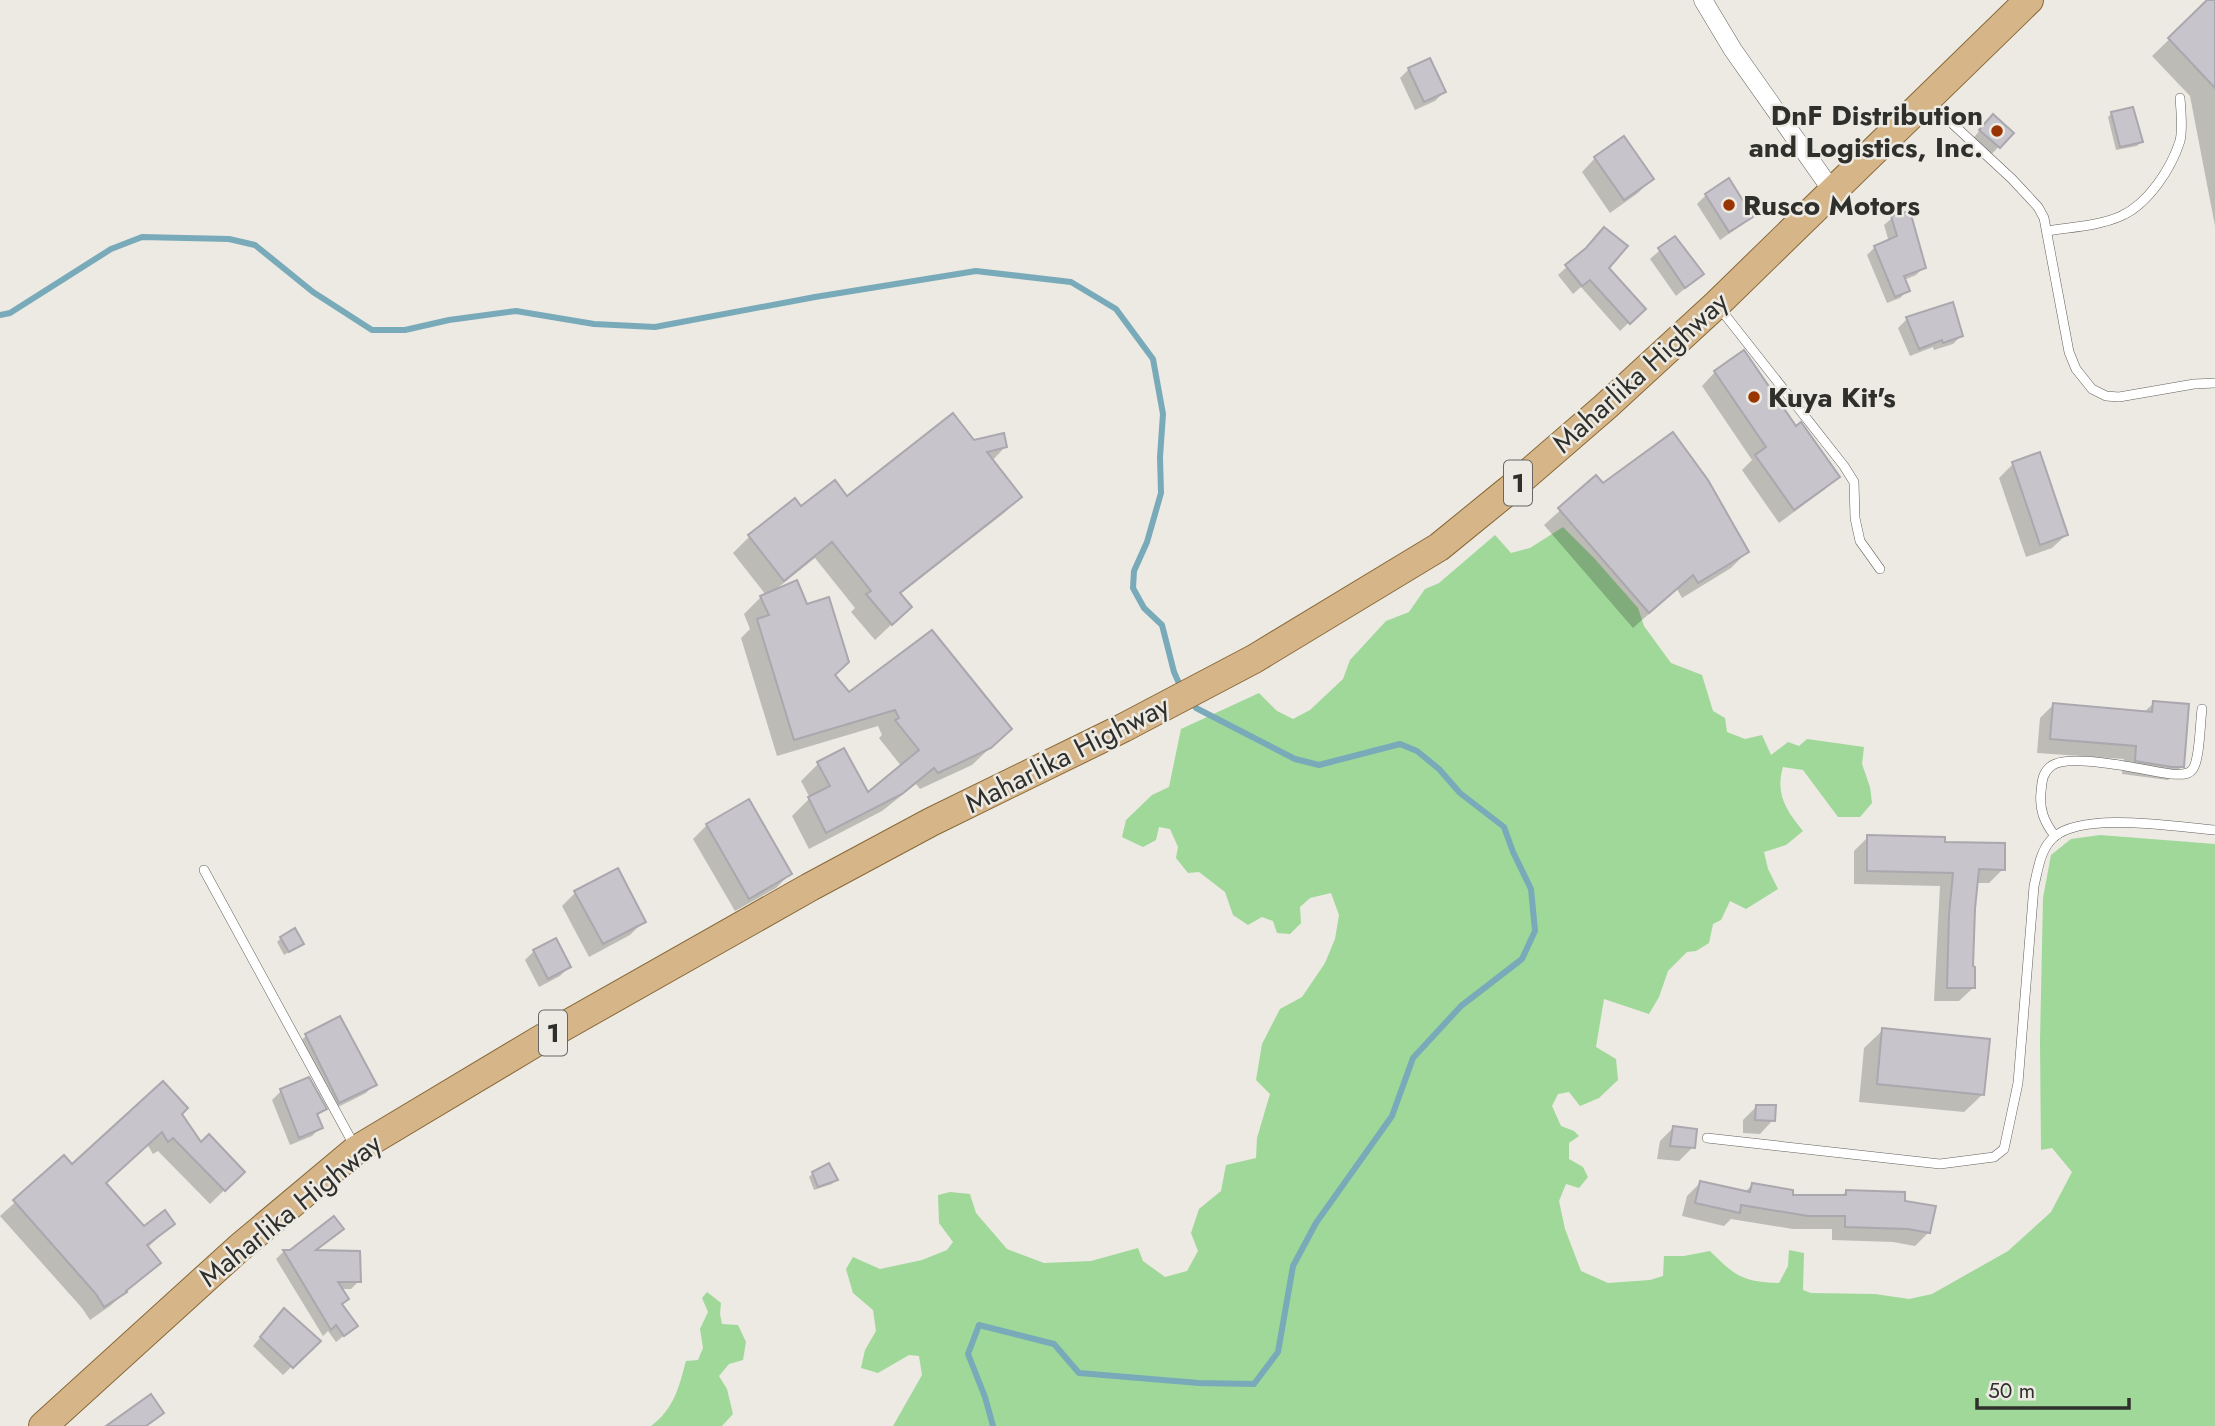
<svg xmlns="http://www.w3.org/2000/svg" width="2215" height="1426" font-family="Jost,sans-serif">
<rect width="100%" height="100%" fill="#eceae3"/>
<!-- green -->
<g fill="#9fd899">
<path d="M1563,527L1594,558L1638,608L1644,626L1671,663L1702,675L1713,711L1725,718L1727,732L1745,739L1762,735L1771,755L1788,742L1799,746L1807,739L1864,747L1862,764L1870,787L1872,803L1860,817H1838L1803,770L1783,767C1775,794 1786,810 1803,831L1786,845L1764,852L1768,869L1778,889L1746,909L1730,901L1721,920L1713,924L1709,943L1696,951L1687,952L1668,971L1659,997L1649,1014L1604,999L1596,1047L1616,1059L1618,1080L1599,1098L1580,1106L1569,1092L1558,1094L1552,1106L1561,1126L1574,1131L1579,1136L1569,1143V1159L1583,1167L1588,1177L1579,1188L1566,1184L1559,1201L1565,1229L1581,1271L1608,1283L1650,1280L1663,1276L1664,1256H1684L1710,1251C1735,1276 1743,1282 1779,1283L1788,1266L1789,1250L1804,1253L1803,1290L1811,1293L1875,1294L1909,1299L1932,1294L2008,1251L2051,1212L2072,1172L2052,1148L2041,1150L2040,1041L2043,898L2051,855L2071,839L2100,835L2215,844V1426H893L922,1375L919,1356L909,1355L878,1373L861,1368L865,1350L876,1331L873,1310L853,1293L846,1269L853,1257L880,1269L922,1260L947,1250L953,1242L939,1223L938,1195L950,1192L970,1194L976,1213L1007,1249L1044,1263L1091,1261L1138,1248L1143,1261L1165,1277L1187,1271L1198,1251L1191,1233L1199,1209L1221,1191L1226,1165L1256,1158L1257,1138L1270,1094L1256,1080L1262,1044L1280,1009L1302,997L1325,963L1335,939L1339,915L1331,893L1310,898L1300,907L1301,923L1290,934L1277,933L1273,921L1262,917L1248,925L1233,915L1225,892L1199,872L1188,873L1176,858L1178,847L1170,829L1159,827L1156,840L1143,847L1122,837L1126,820L1152,795L1169,787L1181,729L1259,693L1277,711L1293,719L1310,710L1343,679L1350,660L1386,621L1409,612L1425,589L1439,583L1495,535L1511,553L1530,548Z"/>
<path d="M707,1292L721,1303L720,1314L722,1324L738,1325L746,1342L743,1360L729,1364L719,1376L727,1389L733,1414L722,1426H651C674,1409 679,1387 686,1361L698,1360L703,1348L700,1329L708,1312L702,1298Z"/>
</g>
<!-- shadow -->
<g fill="#0003">
<path d="M2210,0H2215V226L2190,96L2152,56Z"/>
<path d="M1409,69L1444,92L1435,101L1415,110L1400,78Z"/>
<path d="M2112,113L2141,142L2137,146L2116,150L2108,117Z"/>
<path d="M1984,125L2011,133L1990,156L1972,140Z"/>
<path d="M1595,158L1652,179L1638,193L1610,213L1582,172Z"/>
<path d="M1706,195L1751,216L1742,225L1720,240L1697,204Z"/>
<path d="M1892,218L1924,267L1916,275L1904,280L1908,290L1900,298L1887,303L1867,255L1875,247L1889,242L1884,225Z"/>
<path d="M1674,238L1702,274L1676,296L1650,259Z"/>
<path d="M1582,253L1606,268L1643,309L1620,331L1581,287L1573,294L1558,275Z"/>
<path d="M1907,319L1961,336L1953,344L1934,350L1933,347L1910,356L1898,328Z"/>
<path d="M1715,372L1795,428L1838,477L1824,490L1779,523L1742,470L1752,460L1702,386Z"/>
<path d="M973,442L1005,447L992,461L1020,497L1004,513L899,595L910,607L875,640L851,612L855,608L815,558L775,590L833,676L849,695L932,632L992,746L972,765L920,789L916,784L882,811L809,849L792,816L810,798L801,781L818,764L843,750L868,795L902,767L879,738L882,735L878,726L777,756L741,638L750,629L744,614L761,597L766,595L733,553L750,536L801,509L847,498Z"/>
<path d="M2039,455L2066,535L2052,548L2026,557L1999,478L2013,464Z"/>
<path d="M1596,478L1603,486L1747,552L1731,568L1682,598L1677,589L1633,628L1544,525Z"/>
<path d="M2154,703L2182,766L2168,780L2122,774L2124,759L2037,753L2040,718L2053,705L2143,713Z"/>
<path d="M707,825L790,874L776,888L735,911L693,839Z"/>
<path d="M1868,837L1944,843L2003,869L1989,883H1976L1971,968L1973,988L1959,1001H1934L1940,886L1854,884V851Z"/>
<path d="M575,893L644,921L630,935L589,957L562,906Z"/>
<path d="M281,938L298,947L284,955L277,942Z"/>
<path d="M534,951L569,967L560,976L539,987L525,960Z"/>
<path d="M1883,1030L1983,1094L1964,1112L1859,1102L1864,1048Z"/>
<path d="M306,1036L375,1084L366,1093L330,1111L297,1044Z"/>
<path d="M308,1080L324,1109L316,1117L321,1127L312,1136L290,1145L272,1100L281,1091Z"/>
<path d="M1757,1106L1773,1120L1760,1134L1743,1133V1120Z"/>
<path d="M179,1114L201,1144L243,1172L210,1204L158,1151L153,1154L147,1144L104,1184L144,1228L173,1224L147,1248L159,1263L110,1306L90,1320L82,1308L0,1216L64,1158L72,1167Z"/>
<path d="M1673,1128L1693,1147L1679,1161L1657,1159L1660,1141Z"/>
<path d="M813,1173L836,1180L832,1184L814,1190L809,1177Z"/>
<path d="M1700,1183L1745,1192L1752,1185L1791,1197H1841L1846,1191L1903,1202L1929,1232L1915,1246L1893,1242L1832,1240V1229H1793L1731,1219L1724,1226L1682,1216L1687,1196Z"/>
<path d="M342,1229L314,1252L359,1281L351,1289H340V1305L356,1326L336,1342L328,1331L323,1336L276,1259L283,1252H291Z"/>
<path d="M276,1319L318,1341L283,1375L253,1346Z"/>
</g>
<g fill="none" stroke-linecap="round" stroke-linejoin="round">
<!-- stream -->
<g stroke="#79aab9" stroke-width="6">
<path d="M0,315L10,313L111,249L142,237L229,239L255,245L313,292L372,330H405L449,320L516,311L594,324L655,327L815,297L976,271L1071,282L1116,309L1153,359L1163,414L1160,457L1161,493L1147,542L1134,571L1133,588L1144,608L1162,625L1174,672L1182,690"/>
<path d="M993,1426L985,1397L968,1354L979,1325L1054,1344L1079,1373L1199,1383L1254,1384L1278,1352L1293,1266L1316,1223L1392,1116L1413,1058L1461,1006L1522,959L1535,931L1531,889L1513,852L1504,827L1460,793L1439,769L1417,751L1400,744L1319,765L1295,759L1196,708L1191,701"/>
</g>
</g>
<!-- building -->
<g fill="#c7c5cb" stroke="#aaa7ae" stroke-width="2">
<path d="M2207,0H2215V88L2168,38Z"/>
<path d="M1430,58L1446,92L1424,102L1408,68Z"/>
<path d="M2133,107L2143,142L2120,147L2111,112Z"/>
<path d="M1993,114L2014,133L2000,148L1979,130Z"/>
<path d="M1624,136L1654,179L1624,200L1594,157Z"/>
<path d="M1729,178L1753,217L1729,232L1705,194Z"/>
<path d="M1910,211L1926,268L1904,276L1910,291L1895,297L1874,246L1897,236L1891,216Z"/>
<path d="M1604,227L1628,246L1609,268L1646,309L1630,324L1590,280L1582,286L1565,265L1586,248Z"/>
<path d="M1675,236L1704,274L1685,288L1658,248Z"/>
<path d="M1953,302L1963,336L1943,343L1942,340L1919,349L1906,317Z"/>
<path d="M1744,350L1796,426L1801,422L1840,477L1794,510L1755,455L1766,447L1714,371Z"/>
<path d="M953,413L974,440L1004,433L1007,447L987,452L1022,497L900,593L912,607L892,625L866,594L871,591L832,542L784,581L748,535L795,498L801,506L835,480L847,496Z"/>
<path d="M1673,432L1708,480L1749,552L1698,583L1693,575L1649,613L1558,508L1596,475L1603,483Z"/>
<path d="M2040,452L2068,535L2040,545L2012,462Z"/>
<path d="M797,580L807,604L829,597L849,662L835,675L849,692L932,630L1012,729L991,748L938,773L934,768L902,794L826,833L808,797L830,786L817,762L844,748L868,792L919,750L895,720L899,718L895,710L794,740L757,619L769,615L760,596Z"/>
<path d="M2153,701L2189,704L2184,767H2172L2135,761L2136,746L2050,739L2053,703L2152,712Z"/>
<path d="M749,799L792,874L749,899L706,824Z"/>
<path d="M1867,835L1945,837V842L2005,843V870L1979,869L1975,909L1973,966L1975,967V988H1947L1949,915L1953,873L1867,871Z"/>
<path d="M618,868L646,922L603,944L574,891Z"/>
<path d="M295,928L304,944L289,952L280,937Z"/>
<path d="M556,938L571,967L548,979L533,950Z"/>
<path d="M340,1016L377,1085L339,1103L305,1034Z"/>
<path d="M1882,1028L1990,1039L1984,1095L1877,1084Z"/>
<path d="M309,1077L327,1109L317,1114L323,1128L299,1138L280,1089Z"/>
<path d="M163,1081L188,1108L182,1114L201,1142L209,1134L245,1172L225,1191L173,1138L168,1142L162,1132L106,1183L144,1226L165,1210L175,1224L147,1245L161,1263L126,1291L127,1292L104,1307L96,1294L13,1200L64,1155L72,1164Z"/>
<path d="M1756,1105H1776L1775,1121L1755,1120Z"/>
<path d="M1673,1126L1697,1129L1695,1148L1670,1146Z"/>
<path d="M829,1163L838,1180L818,1187L812,1172Z"/>
<path d="M1700,1181L1750,1192L1752,1183L1793,1190V1195H1846V1190L1905,1192V1201L1936,1206L1930,1233L1908,1229L1845,1227V1216H1808L1741,1205L1740,1213L1695,1203Z"/>
<path d="M334,1216L344,1229L316,1250L360,1251L361,1282H338L349,1299L342,1304L358,1326L344,1336L336,1325L331,1330L283,1250H290Z"/>
<path d="M284,1308L321,1341L293,1368L260,1337Z"/>
<path d="M151,1394L164,1413L146,1426H106Z"/>
</g>
<g fill="none" stroke-linecap="round" stroke-linejoin="round">
<!-- lane casing -->
<g stroke="#63615b" stroke-width="10">
<g id="lane">
<path d="M1928,101L2012,179L2038,207L2044,218L2069,352L2076,369L2092,389L2106,396L2119,397L2194,384L2215,383"/>
<path d="M2047,231C2071,227 2099,226 2121,216C2148,204 2171,169 2180,141C2183,128 2181,112 2180,98"/>
<path d="M1718,306L1844,466L1854,482L1855,518L1860,541L1880,569"/>
<path d="M2055,836C2044,822 2039,809 2041,792C2042,782 2042,774 2050,767C2066,751 2147,771 2171,774C2178,774 2187,776 2192,770C2200,762 2200,722 2202,709"/>
<path d="M204,870L354,1145"/>
<path d="M1707,1138L1940,1164L1994,1157L2004,1149L2018,1083L2034,886C2038,870 2040,849 2054,837C2083,811 2177,827 2215,830"/>
</g>
</g>
<!-- street casing -->
<g stroke="#63615b" stroke-width="19">
<path id="street" d="M1703,0L1733,50L1833,192"/>
</g>
<!-- primary casing -->
<g stroke="#896836" stroke-width="30">
<path id="primary" d="M43,1426L239,1248L356,1150L538,1041L810,887L931,822L1123,728L1254,659L1439,547L1509,490L1605,407L1717,304L2029,0"/>
</g>
<!-- lane -->
<use href="#lane" stroke="#fff" stroke-width="9"/>
<!-- street -->
<use href="#street" stroke="#fff" stroke-width="18"/>
<!-- primary -->
<use href="#primary" stroke="#d6b689" stroke-width="28"/>
</g>
<!-- markers -->
<g fill="#993503" stroke="#eceae3" stroke-width="2.5">
<circle cx="1997" cy="131" r="7"/>
<circle cx="1729" cy="205" r="7"/>
<circle cx="1754" cy="397" r="7"/>
</g>
<g text-anchor="middle" stroke-width="5" stroke-linejoin="round" paint-order="stroke">
<!-- shield labels -->
<g fill="#eceae3" stroke="#686763" stroke-width="2">
<rect x="1504" y="460.5" width="28" height="45" rx="5"/>
<rect x="539" y="1010.5" width="28" height="45" rx="5"/>
</g>
<g font-size="26" font-weight="bold" fill="#2f2f2c">
<text x="1518" y="492">1</text>
<text x="553" y="1042">1</text>
</g>
<!-- poi labels -->
<g font-size="28" font-weight="bold" fill="#2f2f2c" stroke="#eceae3" text-anchor="start">
<text x="1983" y="125" text-anchor="end">DnF Distribution<tspan x="1983" dy="32">and Logistics, Inc.</tspan></text>
<text x="1743" y="215">Rusco Motors</text>
<text x="1768" y="407">Kuya Kit's</text>
</g>
<!-- street labels -->
<g font-size="28" fill="#2f2f2c" stroke="#eceae3">
<text transform="translate(1640 372) rotate(-42)" y="10">Maharlika Highway</text>
<text transform="translate(1067 754) rotate(-27)" y="10">Maharlika Highway</text>
<text transform="translate(290 1210) rotate(-39)" y="10">Maharlika Highway</text>
</g>
</g>
<!-- scale -->
<path d="M1977 1398v10h152v-10" fill="none" stroke="#2f2f2c" stroke-width="3.5"/>
<text x="1988" y="1398" font-size="21" fill="#2f2f2c" stroke="#eceae3" stroke-width="5" paint-order="stroke">50 m</text>
</svg>
